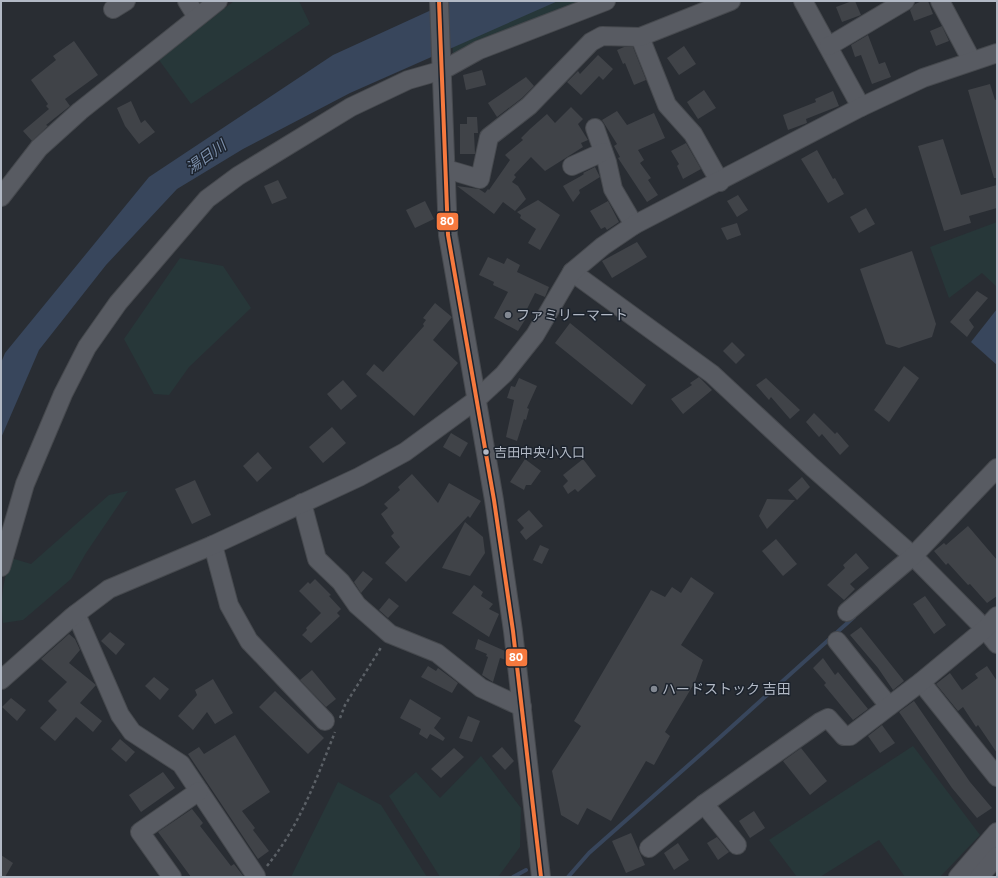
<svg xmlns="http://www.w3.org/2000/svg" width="998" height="878" font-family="Commissioner,'Noto Sans JP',sans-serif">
<rect width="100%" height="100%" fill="#292d33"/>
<!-- green -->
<g fill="#273739">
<path d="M234,1H299L310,24L191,104L159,60Z"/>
<path d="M451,1H597L453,57Z"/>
<path d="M997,222V287L982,273L949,298L930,247Z"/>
<path d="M180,258L223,266L251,308L189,367L169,395L154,394L124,339Z"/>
<path d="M128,491L86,553L71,579L23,620L3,623C0,599 3,581 11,558L31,564L109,495Z"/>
<path d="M913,746L980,835L940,877H905L879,840L820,877H797L769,840Z"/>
<path d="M481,756L521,808L520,847L498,877H440L389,796L416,772L440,798Z"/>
<path d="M338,782L381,805L427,877H291Z"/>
</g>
<!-- water -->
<g fill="#38465c">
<path d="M451,1H558L350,93L243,149L177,189L106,265L39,350L1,438V363L5,353L149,177L333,55Z"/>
<path d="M997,309V365L971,342Z"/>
</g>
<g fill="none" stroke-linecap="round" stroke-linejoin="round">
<!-- stream -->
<g stroke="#38465c" stroke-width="4">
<path d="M513,877L526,870"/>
<path d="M568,877L589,853L717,740L854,617"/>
</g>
</g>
<!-- building -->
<g fill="#404348">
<path d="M852,1H855L861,15L842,22L836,7Z"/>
<path d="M922,1H928L933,14L914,21L910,10L915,4Z"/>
<path d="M942,26L949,41L936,46L930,31Z"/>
<path d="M868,35L879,64L885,62L891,77L872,84L861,55L855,57L851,45Z"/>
<path d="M74,41L98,75L65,99L70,106L46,125L48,126L32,141L23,131L49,109L46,106L48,104L31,80L56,60L53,56Z"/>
<path d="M684,46L696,64L679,75L667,58Z"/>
<path d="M624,47H633L646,80L634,85L625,63L623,64L617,50Z"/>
<path d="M598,55L613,69L603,80L599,76L581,95L567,82L578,71L580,74Z"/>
<path d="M482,70L486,85L466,90L463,75Z"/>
<path d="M526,77L534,86L522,98L497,117L488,103Z"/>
<path d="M990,84L995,100L997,99V178H994L968,90Z"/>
<path d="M704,90L716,108L698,119L687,102Z"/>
<path d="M833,91L839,106L806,119L807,123L788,130L783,115L816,102L815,99Z"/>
<path d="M131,101L141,123L145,120L155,132L139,144L125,126L117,108Z"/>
<path d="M571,107L583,119L578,124L588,140L581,143L583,147L545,171L531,157L514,175L516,177L512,182L518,186L526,199L515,211L503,202L494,214L457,186L479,189L485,193L488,189L489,190L510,160L505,155L523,140L521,138L530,129L547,114L555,123Z"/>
<path d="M617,111L627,125L654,113L665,138L638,150L644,160L640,163L651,178L648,180L658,195L647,202L618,158L620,157L614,146L617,144L602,120Z"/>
<path d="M467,117H477L478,133H474L475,154H460V124H467Z"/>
<path d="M943,139L961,195L997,185V208L969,216L971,223L944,231L918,146Z"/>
<path d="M686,143L701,169L683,179L677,166L679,164L671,151Z"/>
<path d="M817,150L833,179L835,178L844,194L828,203L801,159Z"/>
<path d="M595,167L600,177L579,190L580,193L573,202L563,186L581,176L584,174L583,173Z"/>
<path d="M278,180L287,198L272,204L264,186Z"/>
<path d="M738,195L748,210L737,217L727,201Z"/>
<path d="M538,200L560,215L540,250L528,243L536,229L520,218L521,215L517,212Z"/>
<path d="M425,201L434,219L415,228L406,210Z"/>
<path d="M608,201L619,222L607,230L605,227L601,229L590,211Z"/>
<path d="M866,208L875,224L859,233L850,217Z"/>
<path d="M737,223L741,235L727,240L721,228Z"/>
<path d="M637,242L647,257L612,278L602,261Z"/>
<path d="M912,251L936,324L932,337L899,348L886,344L860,269Z"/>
<path d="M488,257L504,264L507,258L520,265L517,272L549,287L545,297L535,293L525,313L528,315L518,331L494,318L508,292L493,285L494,282L479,275Z"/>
<path d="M977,291L988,298L969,320L974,327L967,337L950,322Z"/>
<path d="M435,303L452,317L433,340L458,363L414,416L366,374L374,364L383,372L424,326L423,324L426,320L423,318Z"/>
<path d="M570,323L646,385L632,405L555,343Z"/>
<path d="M732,342L745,355L736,364L723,351Z"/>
<path d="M904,366L919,378L889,422L874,410Z"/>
<path d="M699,377L712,390L683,414L671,399L692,385L690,383Z"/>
<path d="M519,378L537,386L527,408L529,409L526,420L524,419L517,441L506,437L514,400L507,398L511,386L515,387Z"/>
<path d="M766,378L800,410L790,419L771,397L769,400L756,385Z"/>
<path d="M343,380L357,396L341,410L327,394Z"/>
<path d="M814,413L835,434L837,432L849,446L840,455L822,434L819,437L806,422Z"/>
<path d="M332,427L346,443L323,463L309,447Z"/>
<path d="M451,433L468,443L460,457L443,447Z"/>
<path d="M258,452L272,468L257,482L243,466Z"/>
<path d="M525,459L541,471L531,485H526L524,490L510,482Z"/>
<path d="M583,459L596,476L578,492L575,489L568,494L563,486L568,481L563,475Z"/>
<path d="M412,474L438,503L449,483L481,501L470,518L468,516L406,582L385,563L400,547L391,536L394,533L381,514L388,508L384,504L400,490L398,487Z"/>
<path d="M802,477L810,487L797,500L788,490Z"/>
<path d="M195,480L211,515L192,524L175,489Z"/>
<path d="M767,499L795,500L767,529L759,516Z"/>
<path d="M529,510L543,526L526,540L520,532L524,528L517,520Z"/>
<path d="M465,522L483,537L485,553L470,576L442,568Z"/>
<path d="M968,526L997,560V596L987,603L970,584L968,585L948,563L946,565L934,551L944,543L946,545Z"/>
<path d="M776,539L797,564L783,576L762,551Z"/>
<path d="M540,545L549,549L542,564L533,560Z"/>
<path d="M856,553L869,568L850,584L855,589L844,600L827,585L845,568L843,565Z"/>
<path d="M363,571L373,579L361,593L354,582Z"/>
<path d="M691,577L714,593L681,645L703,660L695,682L665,732L670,736L654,765L646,761L611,821L587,808L578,825L561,815L552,771L581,726L574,721L651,590L665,597L672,587L681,593Z"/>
<path d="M315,579L331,595L329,596L341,609L337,613L340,616L311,643L302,635L307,630L306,628L321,613L299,591L308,582L310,584Z"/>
<path d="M474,585L483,592L481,596L493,604L489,609L499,614L489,637L452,613Z"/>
<path d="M925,596L946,625L934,634L913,604Z"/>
<path d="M389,598L399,606L388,618L379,610Z"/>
<path d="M861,627L904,681L893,690L878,668L850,635Z"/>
<path d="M110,632L125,644L116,655L101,641Z"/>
<path d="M69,634L75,639L80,650L69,663L96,685L80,703L102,721L93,732L76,717L55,741L40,728L57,710L48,701L67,682L41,659Z"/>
<path d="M478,639L505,651L506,660L500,658L493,682L482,675L488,657L486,656L487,654L475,649Z"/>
<path d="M823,658L835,675L838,672L868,709L853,720L824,685L826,683L813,668Z"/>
<path d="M428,666L436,671L438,668L458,683L452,693L421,677Z"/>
<path d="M987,666L997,681V753L978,725L976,727L963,707L958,711L936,684L950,673L962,690L978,678L975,674Z"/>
<path d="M312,670L336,699L326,707L300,680Z"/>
<path d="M154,677L169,689L160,700L145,686Z"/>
<path d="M213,679L233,713L215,724L207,712L193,730L178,716L197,695L195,690Z"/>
<path d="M275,691L324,738L308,754L259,707Z"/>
<path d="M11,698L26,710L17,721L2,707Z"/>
<path d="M410,699L441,718L434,728L445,738L443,741L430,734L427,739L419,734L421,729L400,718Z"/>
<path d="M914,701L970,782L992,808L977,818L952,788L899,712Z"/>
<path d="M468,716L480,721L472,742L459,738Z"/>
<path d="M882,725L895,743L880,753L868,736Z"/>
<path d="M235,735L270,792L242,811L255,828L253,830L269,851L258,859L188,754L199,747L204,754Z"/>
<path d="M120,739L135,752L126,762L111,749Z"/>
<path d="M502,747L514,761L505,770L492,756Z"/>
<path d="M454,748L464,757L441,778L431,769Z"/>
<path d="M801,748L827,781L810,795L783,761Z"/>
<path d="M163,772L175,788L141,812L129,795Z"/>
<path d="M192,809L203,823L200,826L231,866L234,864L244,877H191L158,832Z"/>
<path d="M754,811L765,828L750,838L739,821Z"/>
<path d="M631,833L645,865L626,873L612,841Z"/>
<path d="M717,837L729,852L718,860L707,843Z"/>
<path d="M678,843L689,860L674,870L664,853Z"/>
<path d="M1,855L13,863L5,877H1Z"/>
</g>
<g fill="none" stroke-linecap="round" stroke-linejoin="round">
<!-- minor casing -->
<g stroke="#46494e" stroke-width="20">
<g id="minor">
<path d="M187,1L197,17"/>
<path d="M439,1L448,235L494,500L513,631L541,877"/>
<path d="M803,1L861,107"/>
<path d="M940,1L972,61"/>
<path d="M113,9L126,1"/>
<path d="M640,37L667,105L693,134L720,182"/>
<path d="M829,46L905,1"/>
<path d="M595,128L607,162L613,189L634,225"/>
<path d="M572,166L603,152"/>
<path d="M446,169L480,179L489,137L529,106L591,42L602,36L640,37L731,1"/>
<path d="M1,197L39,148L80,111L218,1"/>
<path d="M572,272L712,374L812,467L913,556L985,629L997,644"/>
<path d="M302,503L317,559L341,582L357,605L390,634L437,653L481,688L522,707"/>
<path d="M213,545L229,605L249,641L325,721"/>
<path d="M1,567L25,484L63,394L87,347L118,303L207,199L238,176L351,107L408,80L443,70L479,50L606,1"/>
<path d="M847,612L913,556L997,468"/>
<path d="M76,614L120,715L132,732L181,764L256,876"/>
<path d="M837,641L889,706"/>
<path d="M1,680L72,617L109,589L213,545L359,477L405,452L476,400L504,374L535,335L572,272L603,246L634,225L861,107L923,78L997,53"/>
<path d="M921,682L997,777"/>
<path d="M704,804L737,845"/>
<path d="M649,848L704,804L820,722L828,718L844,736H850L921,682L985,629L997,616"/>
<path d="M172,877L140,832L199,791"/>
<path d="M958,877L997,832"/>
<path d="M979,877L997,856"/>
</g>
</g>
<!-- path -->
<g stroke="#5b6066" stroke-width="2.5" stroke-dasharray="3 3" stroke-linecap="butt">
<path d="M340,718L345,705L382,646"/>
<path d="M267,866C300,825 316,780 335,732"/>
</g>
<!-- minor -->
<use href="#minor" stroke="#585b62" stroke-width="18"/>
<!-- bus-1 casing -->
<g stroke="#1c232d" stroke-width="7">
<path id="bus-1" d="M439,1L448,235L494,500L513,631L541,877"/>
</g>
<!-- bus-1 -->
<use href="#bus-1" stroke="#f6793e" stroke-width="4"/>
</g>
<!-- markers -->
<g fill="#828892" stroke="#1c232d" stroke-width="1.5">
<circle cx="508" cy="315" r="4"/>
<circle cx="654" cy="689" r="4"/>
</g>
<circle fill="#b2b9c5" stroke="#1c232d" stroke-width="1.5" cx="486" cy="452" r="3.5"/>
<g text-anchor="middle" stroke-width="3" stroke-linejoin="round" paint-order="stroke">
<!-- bus labels -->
<g font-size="13" fill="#b2b9c5" stroke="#1c232d" text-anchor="start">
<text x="494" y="457">吉田中央小入口</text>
</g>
<!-- poi labels -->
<g font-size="14" fill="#b2b9c5" stroke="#1c232d" text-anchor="start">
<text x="516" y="320">ファミリーマート</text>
<text x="662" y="694">ハードストック 吉田</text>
</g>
<!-- water labels -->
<g font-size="15" font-style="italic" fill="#7c8faa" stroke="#1c232d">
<text transform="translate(206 157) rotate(-36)" y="5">湯日川</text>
</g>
</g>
<g stroke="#1c232d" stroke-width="1.5">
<rect x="436" y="212" width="23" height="19" rx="4" fill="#f6793e"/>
<rect x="505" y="648" width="23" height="19" rx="4" fill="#f6793e"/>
</g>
<g font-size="11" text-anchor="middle" font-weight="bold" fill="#fff">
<text x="447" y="225">80</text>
<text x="516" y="661">80</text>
</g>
<!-- border -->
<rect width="998" height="878" fill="none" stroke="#b2b9c5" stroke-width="4"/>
</svg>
